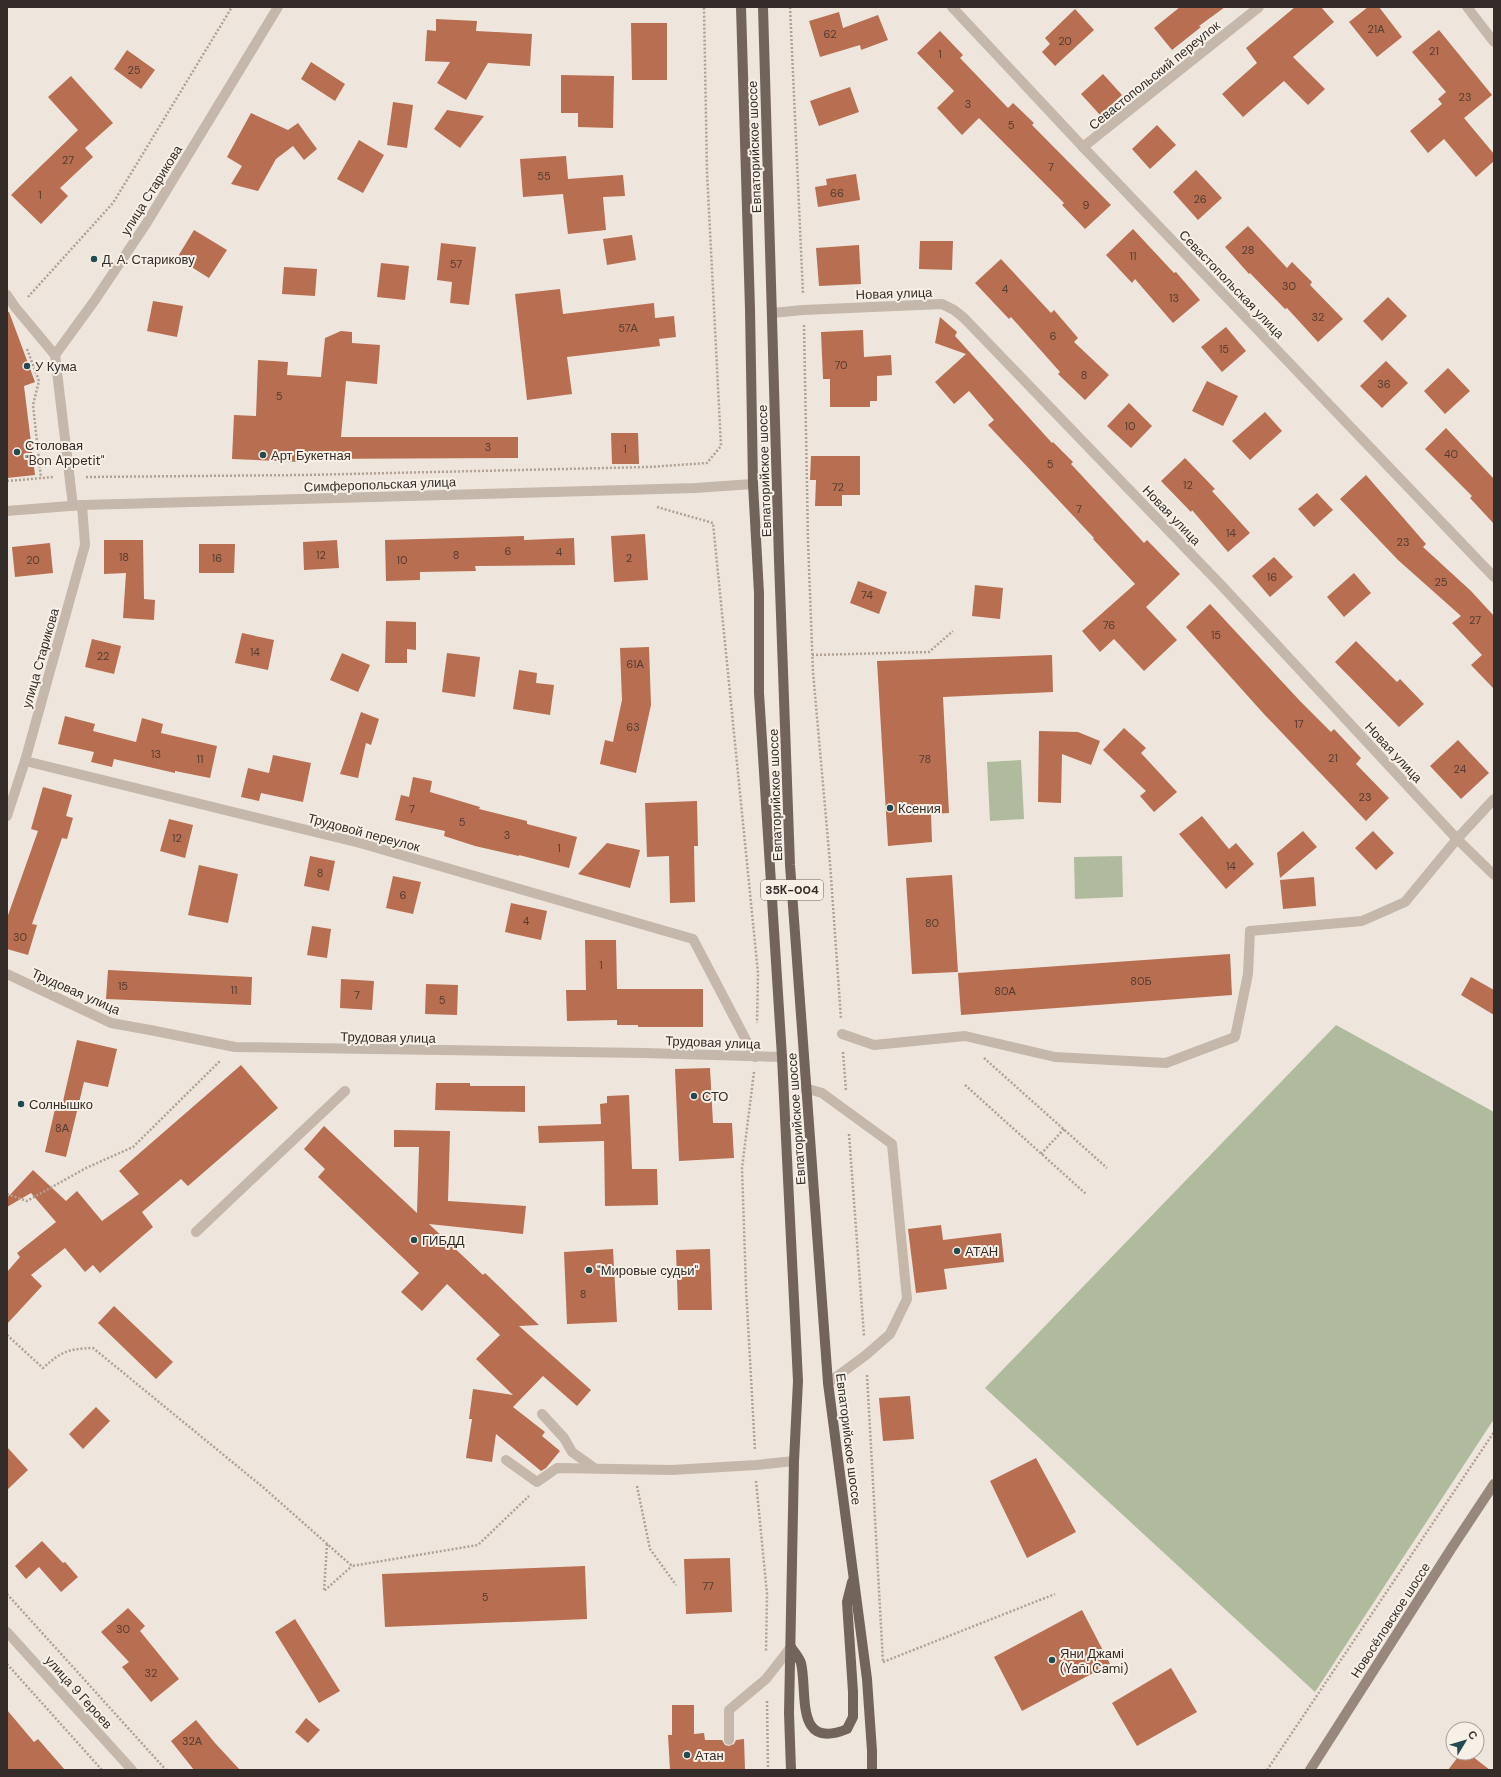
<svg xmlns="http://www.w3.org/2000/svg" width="1501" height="1777" font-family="'DM Sans',sans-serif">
<rect width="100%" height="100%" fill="#eee6dc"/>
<!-- green -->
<g fill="#b0bb9d">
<path d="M1021,760L1024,819L990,821L987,762Z"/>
<path d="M1122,856L1123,897L1075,899L1074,857Z"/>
<path d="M1336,1025L1494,1112V1419L1315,1692L985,1388Z"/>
</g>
<!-- building -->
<g fill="#b76e51">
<path d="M1180,7H1225L1199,26L1201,27L1172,50L1154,28Z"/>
<path d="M1295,7H1321L1334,22L1293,57L1325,89L1308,105L1284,81L1243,117L1222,94L1257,63L1246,48Z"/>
<path d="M1368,7H1379L1402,37L1377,57L1349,22Z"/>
<path d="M1075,9L1094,30L1055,66L1042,52L1050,44L1045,38Z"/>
<path d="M839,12L843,28L878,15L888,40L861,50L860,45L820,57L809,21Z"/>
<path d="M436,19L477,21L476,31L532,34L530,66L488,63L466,100L437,83L450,62L425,61L427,30L436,31Z"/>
<path d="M631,23H667V80H632Z"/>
<path d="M1439,30L1492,95L1464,118L1494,154V161L1476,177L1444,139L1428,153L1410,131L1442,104L1438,99L1446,92L1412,52Z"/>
<path d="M940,31L963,55L960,58L1008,108L1013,103L1034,123L1032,125L1111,205L1085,229L1062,205L1064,203L979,118L962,135L937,108L954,91L917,53Z"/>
<path d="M127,50L155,70L141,89L114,69Z"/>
<path d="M311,62L345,84L335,101L301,79Z"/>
<path d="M1103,74L1122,95L1100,115L1081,94Z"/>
<path d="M561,75L614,76L613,128L578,127V113H561Z"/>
<path d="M71,76L113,123L85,148L93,157L60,188L68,196L41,224L11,195L78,130L48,97Z"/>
<path d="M850,87L859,112L819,126L810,101Z"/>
<path d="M393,102L413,105L407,148L387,145Z"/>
<path d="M447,110L484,116L460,148L434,129Z"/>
<path d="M251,113L288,130L298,123L317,149L304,160L293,146L276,159L258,191L231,184L242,166L227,157Z"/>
<path d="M1157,125L1176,145L1150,169L1132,149Z"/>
<path d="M359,140L384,155L363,193L337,179Z"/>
<path d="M566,156L568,179L623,175L625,196L603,197L606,230L568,234L563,194L523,197L520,159Z"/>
<path d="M1196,170L1222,198L1198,220L1173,192Z"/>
<path d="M856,174L860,200L818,207L815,187L827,185L826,179Z"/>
<path d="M1248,226L1287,268L1292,262L1312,282L1310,285L1343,319L1318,342L1287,308L1285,309L1250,273L1249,274L1225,247Z"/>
<path d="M1133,229L1174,273L1176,272L1200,300L1173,323L1135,279L1132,283L1106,255Z"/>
<path d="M194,230L227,250L209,278L177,258Z"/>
<path d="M632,235L636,260L607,265L603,239Z"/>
<path d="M920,241H953L952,270L919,269Z"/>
<path d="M441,243L476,247L469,305L450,303L452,282L437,280Z"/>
<path d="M859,245L861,284L819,286L816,248Z"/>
<path d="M1001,259L1051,313L1054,310L1078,338L1074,342L1109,375L1085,400L1058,374L1060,372L1011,317L1009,319L975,283Z"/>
<path d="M381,263L409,266L405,300L377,297Z"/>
<path d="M284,267L317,269L315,296L282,294Z"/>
<path d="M560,289L563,314L654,303L655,318L674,316L676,337L659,339L660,346L567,357L572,394L527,400L515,294Z"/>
<path d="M1388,297L1407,316L1382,341L1363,321Z"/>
<path d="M153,301L183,306L177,337L147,331Z"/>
<path d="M7,312H9L35,382L24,386L35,475L7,478Z"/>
<path d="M940,317L957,332L955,336L1052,443L1053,442L1073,462L1071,464L1144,543L1147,540L1180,574L1146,607L1177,640L1144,671L1114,639L1100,652L1082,631L1135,584L1093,539L1094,538L988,425L994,420L969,391L954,404L935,382L966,354L935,343Z"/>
<path d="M1226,327L1246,351L1222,372L1201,347Z"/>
<path d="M863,330L864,357L891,355L892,375L877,376V401H870V407H830V379H823L821,332Z"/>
<path d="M341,331L352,332V343L380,345L377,384L346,381L341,437H518V458L302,459V462L232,459L234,415L256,416L258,360L288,362L287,375L321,377L325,338Z"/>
<path d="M1386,361L1408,383L1382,408L1360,386Z"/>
<path d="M1448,368L1470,391L1445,414L1424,391Z"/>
<path d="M1207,381L1238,396L1223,426L1192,411Z"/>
<path d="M1129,403L1152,426L1131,448L1107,426Z"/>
<path d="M1265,412L1282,431L1250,460L1232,441Z"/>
<path d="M1446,428L1494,479V524L1470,498L1472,496L1425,449Z"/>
<path d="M611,433H638L639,464H612Z"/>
<path d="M811,456H860V495H842V506H815L816,480H810Z"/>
<path d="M1185,458L1215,489L1212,491L1250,533L1228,552L1192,510L1191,512L1161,481Z"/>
<path d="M1366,475L1426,544L1423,547L1471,591L1494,616V689L1471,665L1482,655L1452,623L1461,616L1398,560L1340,499Z"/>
<path d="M1317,493L1333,510L1314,527L1298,509Z"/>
<path d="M645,534L648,580L614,582L611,536Z"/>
<path d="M524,536V540L574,538L575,565L475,566L476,571L420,572V580L386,581L385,540Z"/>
<path d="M104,540H143L144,599L155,600L154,620L123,618L126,573L104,574Z"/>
<path d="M337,540L339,568L304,570L303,542Z"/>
<path d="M50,543L53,573L15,577L12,547Z"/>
<path d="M199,544H235L234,573H199Z"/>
<path d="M1274,557L1293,577L1270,597L1252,576Z"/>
<path d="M1354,573L1371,593L1344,617L1327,597Z"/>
<path d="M858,581L887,592L879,614L850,603Z"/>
<path d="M975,585L1003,588L1000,619L972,616Z"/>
<path d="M1210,604L1300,701L1331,732L1334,729L1361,758L1356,764L1389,798L1366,821L1263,713L1186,627Z"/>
<path d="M386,621L416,622V650L407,649V663H385Z"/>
<path d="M242,633L274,640L268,670L235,663Z"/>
<path d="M92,639L121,646L114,674L85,667Z"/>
<path d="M1356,641L1397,682L1400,679L1424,704L1399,727L1335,662Z"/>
<path d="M649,647L651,705L636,773L600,764L605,740L613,742L622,700L620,648Z"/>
<path d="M342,653L370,665L358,692L330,680Z"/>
<path d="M447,653L480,657L475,697L442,692Z"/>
<path d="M1052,655L1053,692L943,697L949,813L931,814L932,842L888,846L877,661Z"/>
<path d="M519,670L537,673L536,683L554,685L550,715L513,709Z"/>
<path d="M361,712L379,719L371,745L366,743L358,778L340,774Z"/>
<path d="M65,716L95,724L93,731L136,742L142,718L163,724L161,733L217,746L210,778L175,771V773L114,759L112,767L91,762L94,752L58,744Z"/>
<path d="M1124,728L1146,748L1141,753L1177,792L1154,812L1140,796L1146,791L1103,750Z"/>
<path d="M1039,731L1078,732L1100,741L1091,765L1062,754L1061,803L1038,802Z"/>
<path d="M1458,740L1489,773L1461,799L1430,766Z"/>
<path d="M273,755L311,763L303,802L261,793L259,801L241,797L248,768L269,773Z"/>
<path d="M413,777L432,781L430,792L480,807L479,809L527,821V824L577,837L569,868L519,855V856L475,846L444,836L445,831L395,820L401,795L409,797Z"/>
<path d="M43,787L72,795L66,816L73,818L67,839L62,838L32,924L37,925L28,955L7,949V918L38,831L31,829Z"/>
<path d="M697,801L698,846H694L695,902L670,903L669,856L647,857L645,803Z"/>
<path d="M1202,816L1229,849L1236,843L1254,864L1226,889L1179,834Z"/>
<path d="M169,819L193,825L185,858L160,851Z"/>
<path d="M1303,831L1317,847L1280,878L1277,853Z"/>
<path d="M1373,831L1394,853L1376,870L1355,848Z"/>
<path d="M607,843L640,850L630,888L578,874Z"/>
<path d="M310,856L335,861L329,891L304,886Z"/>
<path d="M199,865L238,874L228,923L188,915Z"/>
<path d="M952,875L958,972L912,974L906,878Z"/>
<path d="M393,876L421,882L413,914L386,908Z"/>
<path d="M1314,877L1316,906L1283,909L1280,880Z"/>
<path d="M511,903L547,911L541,940L505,932Z"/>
<path d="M312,926L331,929L327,958L307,955Z"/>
<path d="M585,940H616L617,989H703V1027H638V1025H617V1020L567,1021L566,990H586Z"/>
<path d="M1230,954L1232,995L961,1015L958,973Z"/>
<path d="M108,970L252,977L251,1005L106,999Z"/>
<path d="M1471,977L1494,990V1015L1461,995Z"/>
<path d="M341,979L374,981L372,1010L340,1008Z"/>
<path d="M426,984L458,985L457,1015L425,1014Z"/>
<path d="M77,1040L117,1049L108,1087L84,1082L66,1157L45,1152L55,1109L61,1110Z"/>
<path d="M241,1065L278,1108L188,1186L181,1179L142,1212L153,1227L100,1273L93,1265L85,1272L65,1248L31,1275L42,1286L7,1324V1272L20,1257L17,1253L56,1222L31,1193L7,1207V1198L33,1170L66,1201L77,1191L102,1221L139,1194L119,1171Z"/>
<path d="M710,1068L713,1123H732L734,1158L679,1161L675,1069Z"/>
<path d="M436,1083H470V1086H525V1112L435,1110Z"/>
<path d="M629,1095L632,1169H657L658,1205L605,1206L604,1141L539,1143L538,1126L601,1124L600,1104L607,1103V1096Z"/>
<path d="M324,1126L417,1213L419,1147H394V1130L450,1131L448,1201L526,1206L523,1234L429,1224L483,1275L485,1273L539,1325L519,1326L591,1390L577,1406L543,1376L513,1407L545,1432L542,1436L560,1451L546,1468L541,1471L496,1434L492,1462L466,1458L472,1419H469L473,1389L513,1395L476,1359L500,1335L447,1284L422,1311L401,1292L419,1273L318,1177L325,1169L304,1149Z"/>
<path d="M941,1225L943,1240L1001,1233L1004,1262L944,1269L947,1289L916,1293L908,1229Z"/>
<path d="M613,1249L617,1322L567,1324L564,1252Z"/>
<path d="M710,1249L712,1310H678L676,1250Z"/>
<path d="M114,1306L173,1362L156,1379L98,1323Z"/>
<path d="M910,1396L914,1439L883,1441L879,1398Z"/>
<path d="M96,1407L110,1421L83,1449L69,1434Z"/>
<path d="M7,1447L28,1470L7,1490Z"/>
<path d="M1036,1458L1076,1532L1027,1558L990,1481Z"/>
<path d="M42,1541L63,1563L65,1562L78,1577L61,1592L39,1567L26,1579L15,1566Z"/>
<path d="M730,1558L732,1612L686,1614L684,1559Z"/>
<path d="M585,1566L587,1619L385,1627L382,1574Z"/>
<path d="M128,1608L145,1626L140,1631L179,1679L151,1702L122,1667L129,1662L101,1632Z"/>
<path d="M1082,1610L1110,1664L1022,1711L994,1657Z"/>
<path d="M295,1619L340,1691L319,1703L275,1632Z"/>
<path d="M1171,1668L1197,1712L1137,1746L1112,1703Z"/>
<path d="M672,1705H694V1734L704,1733L705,1740H722L725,1745L729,1746L734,1744L736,1740L744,1739L745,1770H670L668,1735H672Z"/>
<path d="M7,1710L34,1742L38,1739L65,1770H7Z"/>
<path d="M306,1718L320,1730L308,1743L295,1732Z"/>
<path d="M196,1720L215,1743L240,1770H194L171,1741Z"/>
<path d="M1461,1753H1468L1490,1770H1448Z"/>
</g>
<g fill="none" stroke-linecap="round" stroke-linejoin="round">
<!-- path -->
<g stroke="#b0a193" stroke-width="2.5" stroke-dasharray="2 2" stroke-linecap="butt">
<path d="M790,7L803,294"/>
<path d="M28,297L113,203L232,7"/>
<path d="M804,325L808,541L813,672L830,863L841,1019"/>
<path d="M27,349L39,381L33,405L41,478"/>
<path d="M86,477L305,475L649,467L707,463L721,446L707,172L704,7"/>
<path d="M7,481L54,477"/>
<path d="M657,507L713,523L758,973L757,1023"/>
<path d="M812,655L929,652L953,631"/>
<path d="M843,1052L846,1091"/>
<path d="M984,1058L1107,1168"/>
<path d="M754,1072L742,1168L746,1287L755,1450"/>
<path d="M965,1085L1086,1194"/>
<path d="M849,1134L864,1336"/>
<path d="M1041,1154L1064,1129"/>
<path d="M7,1194L27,1201L86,1168L133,1147L220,1061"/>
<path d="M7,1335L43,1368C62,1351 68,1349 93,1348L264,1488L352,1566L478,1545L529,1496"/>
<path d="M867,1375L883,1662"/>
<path d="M756,1481L767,1594L766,1652"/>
<path d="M637,1486L650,1549L676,1585"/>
<path d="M327,1544L324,1591L352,1566"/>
<path d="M7,1594L166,1770"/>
<path d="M883,1662L1055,1594"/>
<path d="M7,1664L102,1770"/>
<path d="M767,1701L768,1770"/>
<path d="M1267,1770L1494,1432"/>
</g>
<!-- service -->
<g stroke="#c5b7a9" stroke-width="10">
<path d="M842,1034L874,1045L965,1036L1055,1057L1166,1063L1235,1037L1248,974L1250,931"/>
<path d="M805,1088L822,1093L892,1144L907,1299L890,1334L866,1355L828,1383"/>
<path d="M196,1232L345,1091"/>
<path d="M542,1414L564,1438L572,1452L593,1467"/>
<path d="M506,1460L537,1482L557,1468L672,1470L756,1465L794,1461"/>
<path d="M729,1740V1710L766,1679L791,1647"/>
</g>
<!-- pedestrian -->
<path stroke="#c5b7a9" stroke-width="10" d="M7,974L111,1023L150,1030"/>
<!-- minor -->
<g stroke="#c5b7a9" stroke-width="10">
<path d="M952,7L1083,147L1494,577"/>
<path d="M1467,7L1494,42"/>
<path d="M1083,147L1259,7"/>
<path d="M7,295L15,307L55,355"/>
<path d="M772,313L803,310L942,304L954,310L964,318L1222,586L1457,839L1494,875"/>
<path d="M73,506L55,355L95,300L146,224L278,7"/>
<path d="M25,761L360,843L693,939L755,1057"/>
<path d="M7,816L25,761L85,545L82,505"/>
<path d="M1250,931L1362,921L1405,902L1457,839L1494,799"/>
<path d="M150,1030L235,1047L644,1053L782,1057"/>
</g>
<!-- tertiary -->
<g stroke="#c5b7a9" stroke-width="10">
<path d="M7,511L82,505L695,488L753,484"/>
<path d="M7,1632L132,1770"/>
</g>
<!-- secondary -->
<path stroke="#98877b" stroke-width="10" d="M1310,1770L1451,1549L1494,1484"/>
<!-- primary -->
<g stroke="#73645b" stroke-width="10">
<path d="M741,7L750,309L753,484L759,593V693L782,1057L798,1381L794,1461L789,1713L791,1770"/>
<path d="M763,7L779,560L790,865L828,1383L867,1679L872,1751V1770"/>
<path d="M791,1647C794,1652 799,1657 801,1663C808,1692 794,1751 847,1729L853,1717V1692L847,1602L852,1582"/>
</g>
</g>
<!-- markers -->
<g fill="#234b4f" stroke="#f7f0e7" stroke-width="1.5">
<circle cx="94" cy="259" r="4"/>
<circle cx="27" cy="366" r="4"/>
<circle cx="17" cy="452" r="4"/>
<circle cx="263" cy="455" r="4"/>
<circle cx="890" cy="808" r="4"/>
<circle cx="694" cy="1096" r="4"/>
<circle cx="21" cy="1104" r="4"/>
<circle cx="414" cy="1240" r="4"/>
<circle cx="957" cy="1251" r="4"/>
<circle cx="589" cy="1270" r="4"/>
<circle cx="1052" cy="1660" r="4"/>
<circle cx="687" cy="1755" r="4"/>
</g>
<g text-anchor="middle" stroke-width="4" stroke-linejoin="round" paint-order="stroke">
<!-- number labels -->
<g font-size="11" fill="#543c32">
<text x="1376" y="33">21А</text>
<text x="830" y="38">62</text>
<text x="1065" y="45">20</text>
<text x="1434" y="55">21</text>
<text x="940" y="58">1</text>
<text x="134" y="74">25</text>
<text x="1465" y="101">23</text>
<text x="968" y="108">3</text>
<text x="1011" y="129">5</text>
<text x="68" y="164">27</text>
<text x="1051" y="171">7</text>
<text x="544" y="180">55</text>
<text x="837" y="197">66</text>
<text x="40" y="199">1</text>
<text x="1200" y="203">26</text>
<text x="1086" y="209">9</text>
<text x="1248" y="254">28</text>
<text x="1133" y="260">11</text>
<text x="456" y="268">57</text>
<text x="1289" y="290">30</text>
<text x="1005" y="293">4</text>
<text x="1174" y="302">13</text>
<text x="1318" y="321">32</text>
<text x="628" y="332">57А</text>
<text x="1053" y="340">6</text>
<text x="1224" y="353">15</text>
<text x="841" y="369">70</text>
<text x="1084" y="379">8</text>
<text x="1384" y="388">36</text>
<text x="279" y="400">5</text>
<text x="1130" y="430">10</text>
<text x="488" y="451">3</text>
<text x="625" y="453">1</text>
<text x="1451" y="458">40</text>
<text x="1050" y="468">5</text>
<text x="1188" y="489">12</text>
<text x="838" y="491">72</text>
<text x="1079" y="513">7</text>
<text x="1231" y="537">14</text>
<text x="1403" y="546">23</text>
<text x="508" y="555">6</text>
<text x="559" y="556">4</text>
<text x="321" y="559">12</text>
<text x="456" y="559">8</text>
<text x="124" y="561">18</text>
<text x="217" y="562">16</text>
<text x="629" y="562">2</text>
<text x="33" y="564">20</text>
<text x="402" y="564">10</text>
<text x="1272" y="581">16</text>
<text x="1441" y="586">25</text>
<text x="867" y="599">74</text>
<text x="1475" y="624">27</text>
<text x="1109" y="629">76</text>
<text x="1216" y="639">15</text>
<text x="255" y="656">14</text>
<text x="103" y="660">22</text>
<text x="635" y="668">61А</text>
<text x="1299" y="728">17</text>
<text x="633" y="731">63</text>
<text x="156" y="758">13</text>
<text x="1333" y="762">21</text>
<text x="200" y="763">11</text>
<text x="925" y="763">78</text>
<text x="1460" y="773">24</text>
<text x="1365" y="801">23</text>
<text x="412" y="813">7</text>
<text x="462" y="826">5</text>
<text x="507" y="839">3</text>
<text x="177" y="842">12</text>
<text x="559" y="852">1</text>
<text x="1231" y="870">14</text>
<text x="320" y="877">8</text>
<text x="403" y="899">6</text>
<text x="526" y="925">4</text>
<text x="932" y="927">80</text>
<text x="20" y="941">30</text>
<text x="601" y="969">1</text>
<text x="1141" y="985">80Б</text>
<text x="123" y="990">15</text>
<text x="234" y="994">11</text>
<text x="1005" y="995">80А</text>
<text x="357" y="999">7</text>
<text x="442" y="1004">5</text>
<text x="62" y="1132">8А</text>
<text x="583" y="1298">8</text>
<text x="708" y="1590">77</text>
<text x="485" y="1601">5</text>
<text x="123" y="1633">30</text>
<text x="151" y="1677">32</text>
<text x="192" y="1745">32А</text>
</g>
<!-- shield labels -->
<rect fill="#f7f0e7" stroke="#6e6761" stroke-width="1" x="761" y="880" width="62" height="20" rx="3"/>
<g font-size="12" font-weight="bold" fill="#332c28">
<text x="792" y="894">35К-004</text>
</g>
<!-- street labels -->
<g font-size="13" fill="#332c28" stroke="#f7f0e7">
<text transform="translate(1154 75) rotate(-39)" y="5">Севастопольский переулок</text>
<text transform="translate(754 147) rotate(-92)" y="5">Евпаторийское шоссе</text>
<text transform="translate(151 190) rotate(-58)" y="5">улица Старикова</text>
<text transform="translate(1232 284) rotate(46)" y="5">Севастопольская улица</text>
<text transform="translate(894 293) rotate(-2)" y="5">Новая улица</text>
<text transform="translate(764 471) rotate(-92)" y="5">Евпаторийское шоссе</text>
<text transform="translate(380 484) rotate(-2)" y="5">Симферопольская улица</text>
<text transform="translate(1172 515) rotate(46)" y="5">Новая улица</text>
<text transform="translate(40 658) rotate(-74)" y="5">улица Старикова</text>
<text transform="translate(1394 752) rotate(47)" y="5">Новая улица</text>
<text transform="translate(775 795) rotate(-92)" y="5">Евпаторийское шоссе</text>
<text transform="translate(364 832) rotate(15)" y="5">Трудовой переулок</text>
<text transform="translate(76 991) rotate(24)" y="5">Трудовая улица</text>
<text transform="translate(388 1037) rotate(1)" y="5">Трудовая улица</text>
<text transform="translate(713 1042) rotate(2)" y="5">Трудовая улица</text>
<text transform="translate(796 1119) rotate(-94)" y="5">Евпаторийское шоссе</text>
<text transform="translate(849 1439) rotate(83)" y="5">Евпаторийское шоссе</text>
<text transform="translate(1390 1620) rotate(-57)" y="5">Новосёловское шоссе</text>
<text transform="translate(79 1692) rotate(48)" y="5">улица 9 Героев</text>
</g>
<!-- poi labels -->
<g font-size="13" fill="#332c28" stroke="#f7f0e7" text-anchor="start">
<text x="102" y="264">Д. А. Старикову</text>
<text x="35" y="371">У Кума</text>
<text x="25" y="450">Столовая<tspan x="25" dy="15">"Bon Appetit"</tspan></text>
<text x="271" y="460">Арт Букетная</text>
<text x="898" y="813">Ксения</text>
<text x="702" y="1101">СТО</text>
<text x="29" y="1109">Солнышко</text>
<text x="422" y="1245">ГИБДД</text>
<text x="965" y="1256">АТАН</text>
<text x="597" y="1275">"Мировые судьи"</text>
<text x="1060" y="1658">Яни Джамі<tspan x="1060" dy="15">(Yañı Cami)</tspan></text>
<text x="695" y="1760">Атан</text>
</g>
</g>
<!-- border -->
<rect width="1501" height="1777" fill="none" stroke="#332c28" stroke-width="16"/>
<!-- north arrow -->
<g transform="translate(1465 1741) rotate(52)"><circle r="19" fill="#f7f0e7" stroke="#a9a29b"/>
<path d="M0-3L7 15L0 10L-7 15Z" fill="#234b4f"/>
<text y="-6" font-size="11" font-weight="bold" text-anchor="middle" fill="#332c28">С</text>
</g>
</svg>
